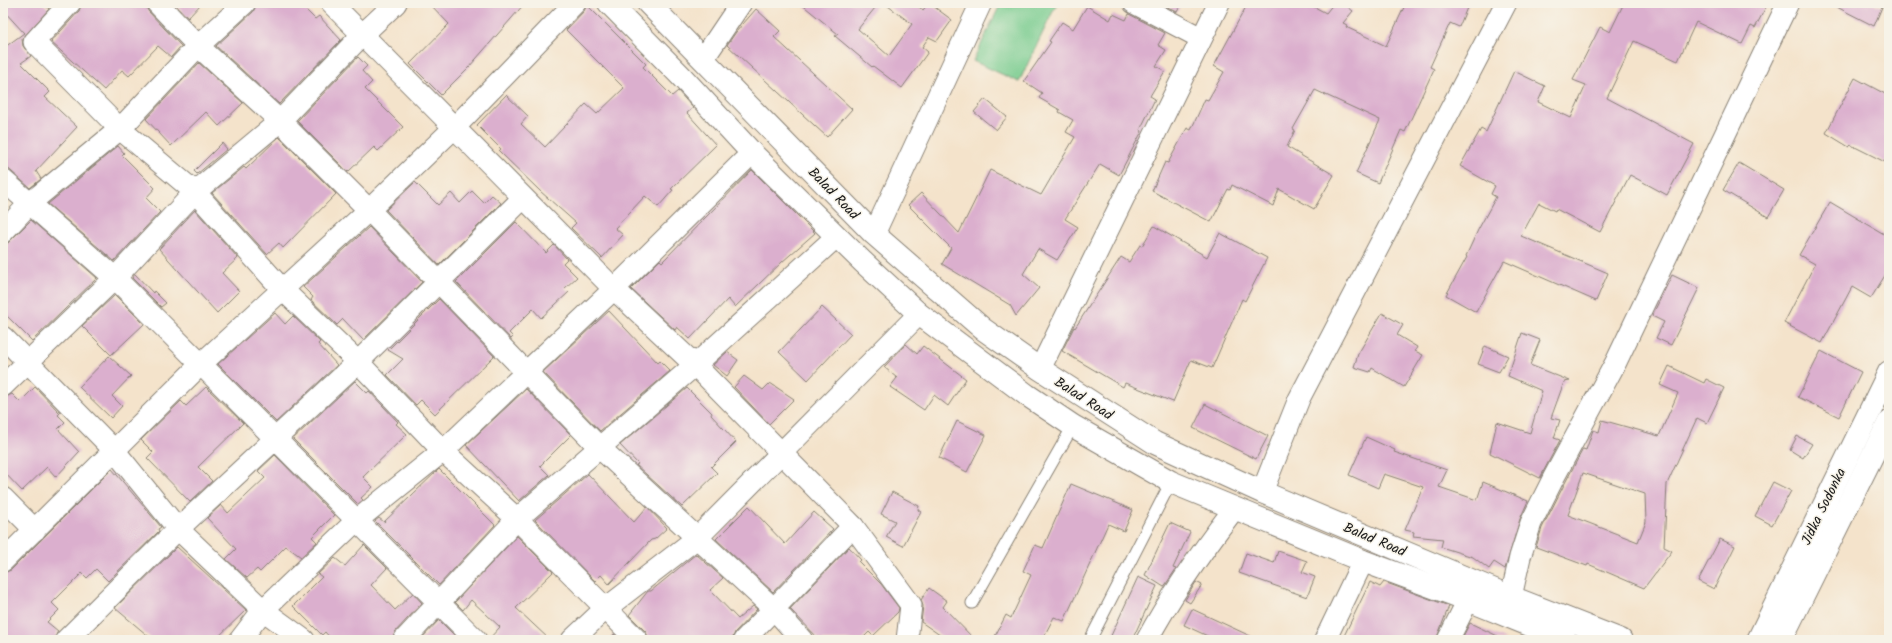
<svg xmlns="http://www.w3.org/2000/svg" width="1892" height="643" font-family="Kalam,sans-serif">
<rect width="100%" height="100%" fill="#f7f3e8"/>
<filter id="ink" filterUnits="userSpaceOnUse"><feTurbulence type="fractalNoise" baseFrequency=".025" numOctaves="2"/><feDisplacementMap in="SourceGraphic" scale="8" xChannelSelector="R" yChannelSelector="G"/><feConvolveMatrix kernelMatrix="1 2 1 2 8 2 1 2 1" color-interpolation-filters="sRGB"/></filter>
<filter id="wash" filterUnits="userSpaceOnUse"><feTurbulence type="fractalNoise" baseFrequency=".012" numOctaves="4" result="noise"/><feDisplacementMap in="SourceGraphic" scale="16" xChannelSelector="R" yChannelSelector="G"/><feGaussianBlur stdDeviation="0.9" result="paint"/><feColorMatrix in="noise" values="0 0 0 0 0 0 0 0 0 0 0 0 0 0 0 0 0 1.4 0 .05"/><feComposite in="paint" operator="in"/></filter>
<g filter="url(#wash)">
<rect width="100%" height="100%" fill="#f4e3cb"/>
<!-- green -->
<path fill="#79cc8f" stroke="#4a7456" d="M1001,3H1057L1019,82L973,61Z"/>
<g id="blocks">
<!-- building -->
<g fill="#dbafce" fill-rule="evenodd">
<path d="M3,3H43L49,9L22,39L23,46L31,56L21,63L50,92L45,97L77,127L36,171L41,179L30,188L3,164V45L5,47L24,33L3,10Z"/>
<path d="M82,3H145L148,11L181,46L171,57L158,46L129,76L122,70L104,90L51,42L79,11Z"/>
<path d="M174,3H202L188,18Z"/>
<path d="M257,3H299L315,19L319,16L341,40L279,104L216,46L253,12Z"/>
<path d="M429,3H525L469,67L441,95L410,64L449,24Z"/>
<path d="M800,3H879L858,29L889,56L912,24L884,3H913L923,10L929,3L952,20L937,41L929,37L922,47L928,52L902,88L873,66L872,67L835,36L838,34Z"/>
<path d="M1160,3H1182L1177,12Z"/>
<path d="M1248,3H1307L1326,13L1334,3H1343L1353,11L1343,23L1347,25L1346,27L1386,46L1406,3H1469L1459,27L1450,23L1430,67L1434,69L1405,132L1401,130L1378,183L1356,173L1380,120L1315,90L1293,129L1295,130L1287,147L1334,175L1314,209L1279,189L1273,206L1232,185L1230,190L1228,189L1211,222L1152,191L1165,162L1168,163L1187,128L1191,130L1205,99L1208,100L1224,72L1214,66Z"/>
<path d="M1624,3H1768L1755,28L1751,26L1742,44L1696,22L1678,61L1634,41L1607,98L1694,144L1667,195L1630,175L1600,232L1556,209L1555,211L1539,203L1521,236L1608,273L1596,301L1504,261L1476,312L1446,295L1467,257L1466,256L1478,230L1496,197L1491,194L1495,186L1460,166L1481,129L1486,132L1514,71L1545,86L1538,102L1571,118L1586,85L1573,80L1600,27L1610,32Z"/>
<path d="M1829,3H1873L1882,7L1874,26Z"/>
<path d="M587,5L646,64L643,67L672,96L678,91L693,108L687,113L716,145L671,189L673,190L658,207L645,196L615,228L623,235L602,258L571,228L576,223L540,191L499,151L501,149L477,125L506,95L528,116L521,124L545,147L586,104L597,114L624,88L566,30L584,11Z"/>
<path d="M1087,6L1110,20L1113,14L1126,20L1129,14L1165,33L1158,45L1166,50L1156,66L1165,71L1150,96L1155,99L1140,130L1142,131L1119,175L1100,164L1065,219L1078,227L1057,260L1038,249L1023,274L1039,288L1016,316L1010,305L942,264L951,248L908,205L921,193L959,233L990,170L1041,195L1075,137L1066,132L1073,120L1059,112L1060,110L1039,98L1042,93L1024,81L1051,42L1049,41L1062,22L1073,29Z"/>
<path d="M756,9L780,31L774,37L852,109L827,137L727,45L736,32Z"/>
<path d="M358,57L367,66L362,71L372,82L365,89L403,127L378,151L374,147L348,172L297,121Z"/>
<path d="M199,63L243,103L219,126L206,112L171,146L146,119Z"/>
<path d="M1855,78L1889,96V164L1851,145L1849,147L1826,133Z"/>
<path d="M985,99L1007,117L996,130L974,112Z"/>
<path d="M279,137L336,194L283,248L279,243L267,254L212,193L244,167L246,169Z"/>
<path d="M222,143L227,149L197,174L194,171Z"/>
<path d="M118,146L124,153L122,155L155,188L146,198L160,212L114,261L48,204Z"/>
<path d="M1739,163L1784,190L1768,217L1723,190Z"/>
<path d="M752,170L815,233L782,262L735,307L728,299L690,339L677,327L675,330L631,289L660,260L662,262Z"/>
<path d="M415,182L438,205L451,193L460,203L472,191L484,203L492,195L501,203L439,265L386,210Z"/>
<path d="M1830,202L1889,237V269L1871,298L1852,287L1822,343L1784,323L1815,264L1799,255Z"/>
<path d="M195,210L238,258L222,273L239,291L217,313L159,249Z"/>
<path d="M31,220L97,278L32,341L3,312V248Z"/>
<path d="M516,222L546,253L554,245L567,259L563,263L577,277L565,288L569,292L541,318L533,309L509,333L513,337L511,339L456,282Z"/>
<path d="M1154,226L1207,257L1220,233L1267,258L1245,301L1242,299L1212,368L1191,360L1173,402L1125,383L1123,387L1062,351L1074,327L1075,328L1121,257L1129,262L1140,245L1142,246Z"/>
<path d="M369,227L422,282L363,340L343,319L337,325L311,300L313,297L303,287Z"/>
<path d="M135,274L153,293L154,291L166,303L161,307L132,278Z"/>
<path d="M1672,275L1699,288L1671,345L1656,338L1664,322L1652,316Z"/>
<path d="M115,295L144,324L111,355L82,326Z"/>
<path d="M439,299L494,356L435,414L421,400L416,405L387,375L403,359L388,350Z"/>
<path d="M822,307L851,334L808,380L779,352Z"/>
<path d="M609,311L658,363L660,361L670,371L600,431L543,372Z"/>
<path d="M275,313L285,324L293,316L320,342L318,344L337,365L276,422L218,364Z"/>
<path d="M1382,313L1403,325L1397,335L1417,347L1415,351L1423,355L1404,387L1372,368L1370,372L1354,367L1358,354Z"/>
<path d="M1522,333L1540,340L1530,365L1570,381L1564,382L1551,418L1560,420L1554,438L1560,440L1540,478L1490,453L1497,422L1530,433L1542,391L1508,376Z"/>
<path d="M906,344L917,354L923,346L966,379L948,406L934,395L924,410L890,387L897,378L884,367Z"/>
<path d="M1485,346L1508,356L1499,372L1478,364Z"/>
<path d="M1821,351L1861,372L1839,417L1798,397Z"/>
<path d="M727,352L738,360L727,376L713,365Z"/>
<path d="M109,356L131,376L112,396L122,406L111,418L79,387Z"/>
<path d="M1669,366L1704,383L1706,379L1724,388L1707,423L1697,418L1667,484L1664,547L1672,551L1644,588L1588,564L1587,566L1536,547L1542,528L1565,483L1583,449L1586,450L1593,430L1599,432L1602,420L1659,436L1678,393L1660,385ZM1583,473L1645,494L1646,522L1638,542L1568,515Z"/>
<path d="M744,376L763,390L770,383L794,399L769,424L734,387Z"/>
<path d="M355,381L367,393L369,391L398,422L396,424L407,434L363,477L373,487L361,498L363,500L358,504L293,439Z"/>
<path d="M35,387L60,413L58,415L65,422L58,429L79,452L56,477L47,467L22,491L3,471V398L12,394L20,402Z"/>
<path d="M206,387L243,423L198,467L212,481L190,502L147,458L153,452L141,440L181,401L186,406Z"/>
<path d="M687,388L712,413L711,415L736,442L711,467L717,473L682,507L636,465L638,464L620,445Z"/>
<path d="M526,389L571,435L540,466L549,475L519,501L466,445Z"/>
<path d="M1205,404L1268,436L1256,459L1193,428Z"/>
<path d="M957,421L986,435L967,472L939,458Z"/>
<path d="M1797,436L1812,444L1803,458L1790,450Z"/>
<path d="M1366,437L1395,450L1394,452L1447,470L1439,487L1477,500L1483,482L1528,501L1520,519L1505,569L1494,562L1489,569L1473,557L1441,547L1443,539L1413,536L1414,532L1405,530L1423,487L1384,474L1378,488L1349,475Z"/>
<path d="M275,455L334,515L312,537L317,542L301,557L286,546L260,572L257,569L247,578L226,559L236,549L207,518L221,505L228,513L265,478L258,471Z"/>
<path d="M112,469L161,527L158,529L159,531L108,581L96,569L87,578L82,573L52,603L59,610L47,622L58,631L54,640H3V573L11,570Z"/>
<path d="M439,469L495,525L439,585L375,521L379,518L384,522Z"/>
<path d="M588,474L634,522L647,507L667,528L655,539L651,540L609,584L601,575L595,581L535,520Z"/>
<path d="M1773,482L1791,491L1772,525L1755,516Z"/>
<path d="M1071,484L1133,510L1124,531L1108,524L1064,621L1054,617L1042,640H993L1006,615L1011,618L1031,575L1023,571L1035,545L1043,548Z"/>
<path d="M892,492L919,506L918,510L921,512L903,546L886,537L895,521L881,514Z"/>
<path d="M749,506L785,544L814,512L833,529L773,592L716,539Z"/>
<path d="M1170,523L1190,532L1173,568L1176,569L1164,587L1145,575Z"/>
<path d="M517,536L553,572L516,608L550,640H488L500,627L471,600L463,610L455,602Z"/>
<path d="M1720,539L1735,546L1714,589L1698,581Z"/>
<path d="M364,545L387,568L371,585L395,610L413,593L422,603L395,632L392,640H332L325,632L322,635L293,606L322,577L318,574L335,558L345,566Z"/>
<path d="M177,547L246,610L215,640H153L115,608Z"/>
<path d="M849,547L861,560L859,562L881,584L899,608L898,612L873,636L869,632L861,640H820L790,609Z"/>
<path d="M1278,551L1307,561L1302,572L1315,577L1307,597L1239,573L1246,553L1274,563Z"/>
<path d="M696,554L723,578L710,590L738,619L753,606L757,609L735,632L732,640H649L646,632L629,615L648,591H651Z"/>
<path d="M1138,577L1157,586L1132,640H1109Z"/>
<path d="M1196,582L1202,585L1190,603L1185,600Z"/>
<path d="M1370,582L1380,587L1384,582L1449,606L1436,640H1342Z"/>
<path d="M929,588L947,601L943,607L975,640H947L921,622L923,606L921,600Z"/>
<path d="M1192,609L1259,640H1216L1184,625Z"/>
<path d="M439,620L459,640H420Z"/>
<path d="M1470,623L1506,640H1461Z"/>
<path d="M614,634L620,640H609Z"/>
</g>
</g>
</g>
<g filter="url(#ink)">
<use href="#blocks" fill-opacity="0" stroke="#888074" stroke-width="1"/>
<g fill="none" stroke-linecap="round" stroke-linejoin="round">
<!-- lane casing -->
<g stroke="#888074" stroke-width="13">
<g id="lane">
<path d="M972,603L1073,426"/>
<path d="M1090,640L1171,482"/>
</g>
</g>
<!-- street casing -->
<g stroke="#888074" stroke-width="23">
<g id="street">
<path d="M70,3L34,42L120,129L195,192L281,288L358,362L443,451L517,519L637,640"/>
<path d="M157,3L198,46L280,121L369,210L600,448L774,609L802,640"/>
<path d="M331,3L614,289L695,365L853,526L911,605L907,640"/>
<path d="M1134,3L1201,38"/>
<path d="M704,58L741,3"/>
<path d="M3,180L115,278L476,640"/>
<path d="M3,232L30,203L120,129L198,46L245,3"/>
<path d="M874,234L981,3"/>
<path d="M3,337L114,450L178,529L263,610L304,640"/>
<path d="M1040,369L1219,3"/>
<path d="M3,386L115,278L195,192L280,121L363,34L396,3"/>
<path d="M1262,492L1299,399L1506,3"/>
<path d="M3,498L35,530"/>
<path d="M3,561L201,364L369,210L455,127L575,3"/>
<path d="M1511,597L1520,557L1531,523L1554,477L1616,362L1788,3"/>
<path d="M66,640L178,529L358,362L523,198"/>
<path d="M240,640L263,610L356,521L443,451L614,289L752,153"/>
<path d="M404,640L517,519L695,365L836,237"/>
<path d="M572,640L605,609L697,538L919,314"/>
<path d="M744,640L853,526"/>
<path d="M1147,640C1172,593 1202,551 1234,509"/>
<path d="M1325,640L1363,561"/>
<path d="M1448,640L1468,600"/>
</g>
</g>
<!-- secondary casing -->
<g stroke="#888074" stroke-width="24">
<g id="secondary">
<path d="M1758,640L1889,372"/>
<path d="M1781,640L1889,422"/>
</g>
</g>
<!-- highway casing -->
<g stroke="#888074" stroke-width="24">
<g id="highway">
<path d="M609,3L680,75L752,153L863,262L919,314L1027,395L1073,426L1171,482L1363,561L1468,600L1566,640"/>
<path d="M648,3L874,234L983,329L1040,369L1155,443L1262,492L1511,597L1621,640"/>
</g>
</g>
<!-- lane -->
<use href="#lane" stroke="#fff" stroke-width="11"/>
<!-- street -->
<use href="#street" stroke="#fff" stroke-width="21"/>
<!-- secondary -->
<use href="#secondary" stroke="#fff" stroke-width="22"/>
<!-- highway -->
<use href="#highway" stroke="#fff" stroke-width="22"/>
</g>
</g>
<g text-anchor="middle" stroke-width="3" stroke-linejoin="round" paint-order="stroke">
<!-- street labels -->
<g font-size="14" fill="#1c1c1c" stroke="#f7f3e8">
<text transform="translate(834 193) rotate(46)" y="5">Balad Road</text>
<text transform="translate(1084 398) rotate(33)" y="5">Balad Road</text>
<text transform="translate(1823 506) rotate(-64)" y="5">Jidka Sodonka</text>
<text transform="translate(1375 539) rotate(23)" y="5">Balad Road</text>
</g>
</g>
<!-- margin -->
<rect width="1892" height="643" fill="none" stroke="#f7f3e8" stroke-width="16"/>
</svg>
